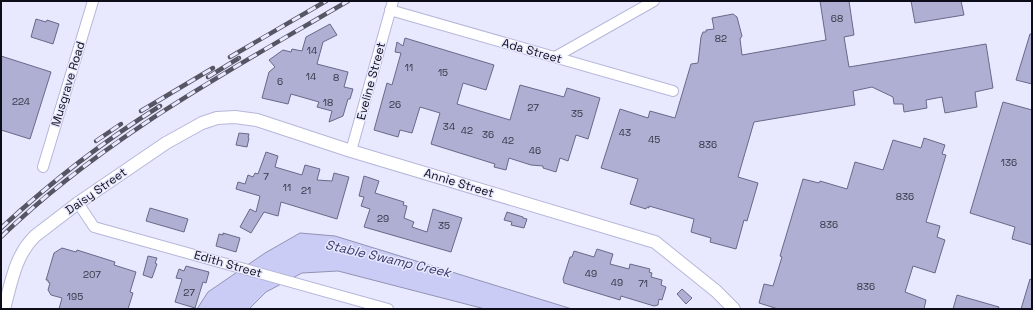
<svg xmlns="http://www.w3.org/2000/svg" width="1033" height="310" font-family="'Space Grotesk',sans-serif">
<rect width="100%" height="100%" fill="#e8e9ff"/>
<!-- water -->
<path fill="#caccf5" stroke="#9193b3" d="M300,233L335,236L572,309H485L338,271L302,273L266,292L249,309H197L208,292L265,253Z"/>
<!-- building -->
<g fill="#aeafd2" stroke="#686989">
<path d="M820,1H849L854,35L844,37L849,67L986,44L993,88L975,92L977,107L945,113L942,97L926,100L927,108L904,112L903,104H894L893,97L872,87L853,91L855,105L754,122L738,177L758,183L747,221L744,220L736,249L710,242L711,238L691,232L694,219L649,206V208L647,207L646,209L630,204L638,179L601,168L620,109L648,118L650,111L675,118L691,64L698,63L701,37L703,32H706V30L714,29L712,18L733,14L737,17L742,36L740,39L742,55L826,40Z"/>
<path d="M911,1H961L964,15L915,23Z"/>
<path d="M36,19L46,22L47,20L59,24L53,44L31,37Z"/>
<path d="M330,24L337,35L323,42L317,64L348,72L344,87L353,89L350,99H348L343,116L329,122L332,111L317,107L319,102L291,94L288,104L262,98L269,72L275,67L269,60L283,50L291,52L292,49L302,51L306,37Z"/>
<path d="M1030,34H1032V84L1016,80Z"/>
<path d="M405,38L494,65L486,90L463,83L457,104L480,111L510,120L520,85L564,97L567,88L600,98L588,139L576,135L568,161L560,158L556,172L543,168V166L531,165L509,158L506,170L494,167L495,164L431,144L440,113L420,107L412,133L400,130L398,137L374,130L387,83L392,85L401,53L395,52L397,42L403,46Z"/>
<path d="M1,56L51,72L30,139L1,130Z"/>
<path d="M1003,102L1032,110V245L1012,239L1015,227L970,213Z"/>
<path d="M239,133L249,134L248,138H249L247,147L236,145Z"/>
<path d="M924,138L945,145L942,154L946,155L926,222L940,226L937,237L945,240L940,256L935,273L913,266L905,292L926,300L924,309H778L759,303L764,284L773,286L782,257L780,256L803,179L819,183L820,181L847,189L855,162L883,170L893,140L921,148Z"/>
<path d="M266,152L278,156L275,167L302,175L305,165L320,169L317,180L332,181L334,173L349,177L337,219L281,202L278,216L264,212L251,233L240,227L250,209L256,212L260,196L236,189L238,182L245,184L248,175L253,177L255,173L258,174Z"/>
<path d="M364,176L379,181L375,193L404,202L403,205L407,206L404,218L414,222L412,227L427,232L433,209L462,218L451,252L364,227L370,209L361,206L364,197L359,196Z"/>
<path d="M150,208L188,219L184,232L146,221Z"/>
<path d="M507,212L523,217V218L527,219L524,228L511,225L512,222L504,220Z"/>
<path d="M223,233L240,238L236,252L216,246L219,234L223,235Z"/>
<path d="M62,248L76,252L77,250L115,262L114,265L136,272L130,292L133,293L128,309H59L62,298L51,295L48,290L50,283L48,282V280H46L54,253Z"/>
<path d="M597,249L613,254L610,264L629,269L630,264L650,269L649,272L652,273L651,277L662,280L661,285L666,287L662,300L659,299L658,305L654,306L621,296L620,300L564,283L563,279L570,257H572L574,251L594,257Z"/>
<path d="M148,256L157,258L155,263L157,264L152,278L143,275Z"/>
<path d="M186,266L209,272L206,283L203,282L195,308L175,302L182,279L176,278L179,269L184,271Z"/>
<path d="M1030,279L1032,280V309H1021Z"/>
<path d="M682,289L692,298L686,304L677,294Z"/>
<path d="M957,295L999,307L998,309H953Z"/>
</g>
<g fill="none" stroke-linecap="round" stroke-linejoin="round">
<!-- minor casing -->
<g stroke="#b5b7da" stroke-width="12">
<g id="minor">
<path d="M390,10L673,91"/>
<path d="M555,57L654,1"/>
<path d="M351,151L393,1"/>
<path d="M43,167L93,1"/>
<path d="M78,203L94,227L388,309"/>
</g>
</g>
<!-- tertiary casing -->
<g stroke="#b5b7da" stroke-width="14">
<path id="tertiary" d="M4,309C11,284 15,255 35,236L78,203L166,143L202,123L217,118L235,117L257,120L351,151L655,242L716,291L734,309"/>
</g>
<!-- minor -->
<use href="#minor" stroke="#fff" stroke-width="10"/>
<!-- tertiary -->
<use href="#tertiary" stroke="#fff" stroke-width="12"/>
<!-- rail casing -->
<g stroke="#555564" stroke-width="4.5">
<g id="rail">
<path d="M230,57L326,1"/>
<path d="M208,77L239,58"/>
<path d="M141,111L213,68"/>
<path d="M96,141L121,124"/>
<path d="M1,228C51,182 102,142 160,106"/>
<path d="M1,237C102,139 227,72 348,1"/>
</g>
</g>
<!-- rail -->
<use href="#rail" stroke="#e8e9ff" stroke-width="3" stroke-dasharray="9" stroke-linecap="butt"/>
</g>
<g text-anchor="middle" stroke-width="3" stroke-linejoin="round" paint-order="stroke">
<!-- number labels -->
<g font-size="10" fill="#353647">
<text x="837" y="22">68</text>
<text x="721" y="42">82</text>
<text x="312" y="54">14</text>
<text x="409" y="71">11</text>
<text x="443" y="76">15</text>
<text x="311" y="80">14</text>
<text x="336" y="81">8</text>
<text x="280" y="85">6</text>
<text x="21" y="105">224</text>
<text x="328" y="106">18</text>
<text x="395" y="108">26</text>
<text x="533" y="111">27</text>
<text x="577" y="117">35</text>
<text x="449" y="130">34</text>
<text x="467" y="134">42</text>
<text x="625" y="136">43</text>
<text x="488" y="138">36</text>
<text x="654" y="143">45</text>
<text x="508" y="144">42</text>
<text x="708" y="148">836</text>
<text x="535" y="154">46</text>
<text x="1009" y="166">136</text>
<text x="266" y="180">7</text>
<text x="287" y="191">11</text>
<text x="306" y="194">21</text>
<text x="905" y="200">836</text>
<text x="383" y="222">29</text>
<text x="829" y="228">836</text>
<text x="444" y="229">35</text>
<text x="591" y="277">49</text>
<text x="92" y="278">207</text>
<text x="617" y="286">49</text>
<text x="643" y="287">71</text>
<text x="866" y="290">836</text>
<text x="189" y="296">27</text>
<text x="75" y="300">195</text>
</g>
<!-- street labels -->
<g font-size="12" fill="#0d0d19" stroke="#e8e9ff">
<text transform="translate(532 51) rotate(16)" y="4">Ada Street</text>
<text transform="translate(371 81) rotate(-75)" y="4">Eveline Street</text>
<text transform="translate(68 84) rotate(-73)" y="4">Musgrave Road</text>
<text transform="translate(459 183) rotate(17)" y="4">Annie Street</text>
<text transform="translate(96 191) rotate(-35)" y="4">Daisy Street</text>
<text transform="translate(228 264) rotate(16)" y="4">Edith Street</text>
</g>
<!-- water labels -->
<g font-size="13" font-style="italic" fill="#3a386b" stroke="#e8e9ff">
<text transform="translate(388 258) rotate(13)" y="5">Stable Swamp Creek</text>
</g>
</g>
<!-- border -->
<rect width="1033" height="310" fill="none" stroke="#0d0d19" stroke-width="4"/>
</svg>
